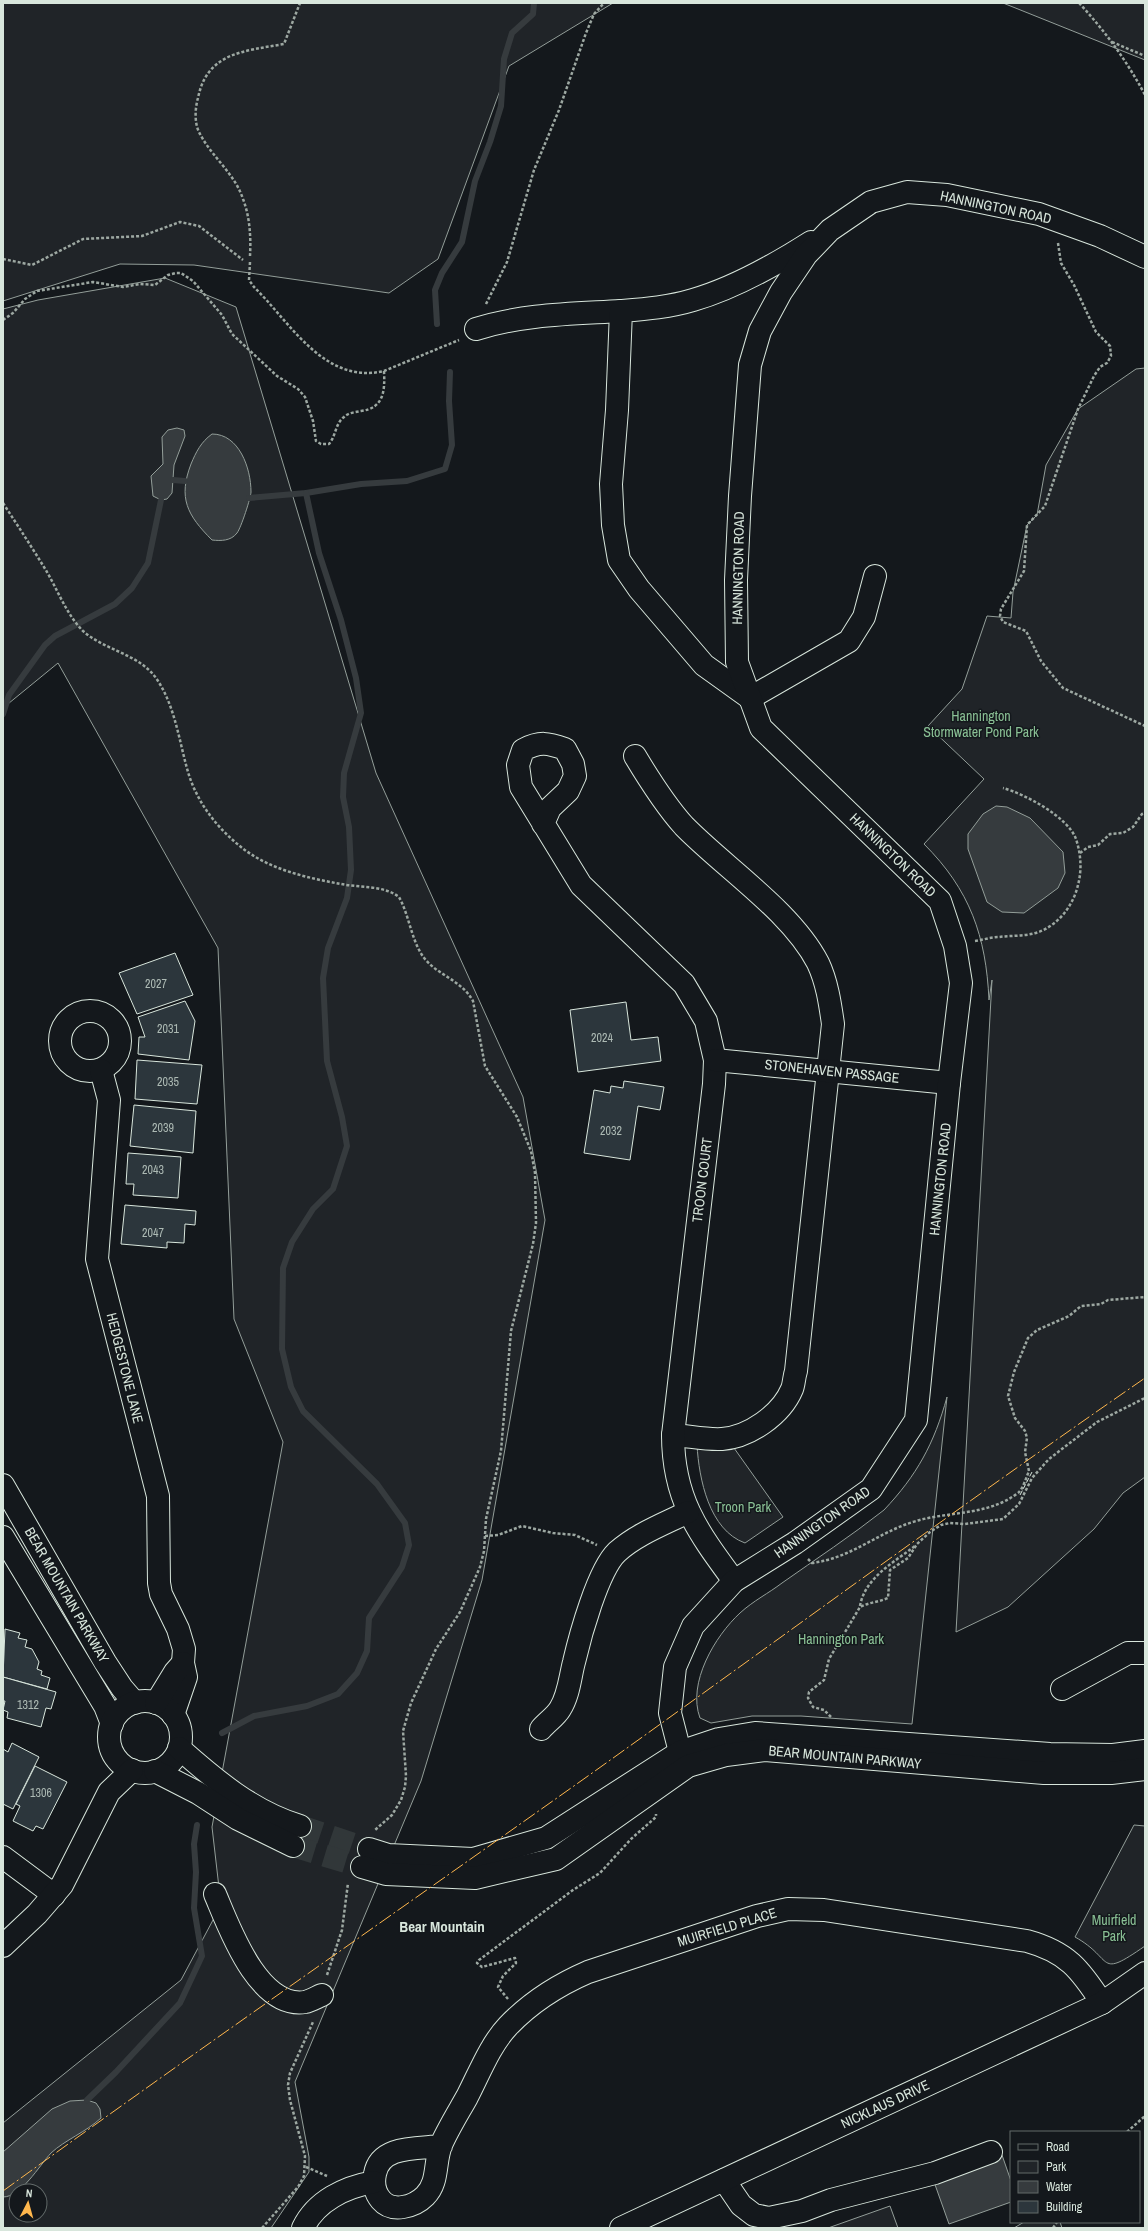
<svg xmlns="http://www.w3.org/2000/svg" width="1148" height="2231" font-family="'Archivo Narrow',sans-serif">
<rect width="100%" height="100%" fill="#14181c"/>
<!-- green -->
<g fill="#202428" stroke="#939e99" fill-rule="evenodd">
<path d="M3,3H613L509,66L438,259L389,293L194,265L120,264L3,301Z"/>
<path d="M1003,3H1145V60Z"/>
<path d="M165,278L236,307L376,773L523,1097L545,1220L482,1580L421,1781L295,2082L309,2157V2172L271,2228H3V2123L181,1980L221,1905L212,1827L283,1442L234,1319L218,948L58,663L3,708V309L38,300ZM16,2191H40V2215H16Z"/>
<path d="M1145,368V1477L1123,1493L1094,1529L1008,1607L956,1632L992,980L989,1000C986,936 970,890 924,844L984,779L928,726L962,689L987,616L1011,618L1013,592L1027,525L1037,515L1046,465L1078,409L1136,369Z"/>
<path d="M947,1397L912,1724L801,1716H752L711,1723L700,1718C687,1683 715,1636 740,1613C753,1601 769,1593 782,1583C816,1559 851,1536 884,1510C917,1475 934,1444 947,1397Z"/>
<path d="M697,1445L734,1448L783,1517L745,1543C709,1530 699,1479 697,1445Z"/>
<path d="M1134,1825L1145,1826V1946C1096,1980 1115,1959 1075,1937Z"/>
<path d="M890,2206L898,2228H828Z"/>
<path d="M1024,2222H1060L1062,2228H1014Z"/>
</g>
<!-- water -->
<g fill="#363b3e" stroke="#939e99">
<path d="M177,428L184,430L185,436L174,465L172,493L167,499L161,500L153,496L151,476L163,464L162,437L168,430Z"/>
<path d="M212,434C239,434 251,468 251,492C251,497 241,528 237,533C231,541 221,541 212,540C187,515 178,498 191,464C196,452 201,442 212,434Z"/>
<path d="M996,806L1007,807L1030,818L1063,852L1065,873L1058,888L1024,913L1002,912L987,902L968,849V834L983,814Z"/>
<path d="M87,2100L96,2103L100,2109L101,2118C86,2132 65,2140 51,2153C39,2166 21,2197 3,2197V2152L52,2109L70,2101Z"/>
<path d="M1002,2155L1011,2181V2202L949,2224L933,2179Z"/>
</g>
<g fill="none" stroke-linecap="round" stroke-linejoin="round">
<!-- stream -->
<g stroke="#363b3e" stroke-width="6">
<path d="M437,324L435,290L442,273L462,242L475,181L490,142L501,106L504,59L512,33L533,14L534,3"/>
<path d="M173,480L185,481"/>
<path d="M249,498L306,493L361,484L407,481L445,469L452,445L449,401L450,372"/>
<path d="M3,714L9,695L45,645L55,636L115,604L132,588L148,563L161,500"/>
<path d="M222,1733L254,1716L307,1706L338,1694L357,1673L367,1651L369,1618L402,1567L409,1545L405,1523L377,1484L303,1411L291,1387L282,1349L283,1268L292,1242L313,1209L333,1189L347,1146L342,1117L327,1061L323,978L328,948L347,898L351,870L349,827L343,797L344,773L361,713L356,678L341,620L319,553L306,493"/>
<path d="M87,2100L116,2072L180,2003L202,1956L194,1908L196,1872L194,1844L197,1825"/>
</g>
</g>
<!-- building -->
<g fill="#2c363c" stroke="#d8e6dc">
<path d="M175,953L193,995L137,1014L119,973Z"/>
<path d="M185,1001L195,1021L189,1060L138,1054L139,1037H145L138,1017Z"/>
<path d="M626,1002L631,1040L658,1037L661,1061L578,1072L570,1010Z"/>
<path d="M137,1060L202,1065L197,1104L135,1099Z"/>
<path d="M624,1081L664,1087L660,1110L638,1106L630,1160L584,1153L594,1090L610,1093L611,1086L623,1088Z"/>
<path d="M134,1105L196,1111L193,1153L130,1146Z"/>
<path d="M128,1153L181,1157L178,1198L133,1195L134,1184H126Z"/>
<path d="M125,1205L196,1211L195,1225L185,1224L184,1243L167,1242V1248L121,1244Z"/>
<path d="M5,1629L20,1633L18,1638L27,1640L25,1647L32,1649L39,1662L37,1669L42,1671L41,1675L50,1678L47,1689L3,1677Z"/>
<path d="M3,1677L56,1692L51,1709L46,1708L41,1727L7,1718L8,1712L3,1710L5,1701H3Z"/>
<path d="M12,1743L39,1757L13,1809L3,1804V1749L8,1752Z"/>
<path d="M35,1766L67,1782L43,1829L36,1826L33,1831L13,1821L20,1806L16,1804Z"/>
</g>
<g fill="none" stroke-linecap="round" stroke-linejoin="round">
<!-- minor-tunnel -->
<g stroke="#313739" stroke-width="22" stroke-dasharray="22 11" stroke-linecap="butt">
<path d="M300,1826L369,1849"/>
<path d="M293,1846L362,1867"/>
</g>
<!-- minor casing -->
<g stroke="#d8e6dc" stroke-width="24">
<g id="minor">
<path d="M476,329C523,314 572,314 621,311"/>
<path d="M750,698L704,665L639,589L619,560L613,525L611,484L617,410L621,311C645,309 670,307 693,300C735,288 775,265 811,242"/>
<path d="M750,698L849,641L864,617L875,576"/>
<path d="M635,756C650,781 665,805 684,826C725,868 791,911 818,963C827,982 830,1003 833,1024L796,1371C794,1377 794,1384 792,1389C781,1415 749,1437 722,1439C706,1440 689,1436 673,1435"/>
<path d="M543,824L550,808L568,791L575,776L573,764L565,749C548,743 540,741 523,750L518,765L521,787L581,885L684,984L706,1021L715,1060L714,1084L673,1435C673,1499 698,1532 734,1581"/>
<circle cx="90" cy="1041" r="30"/>
<path d="M715,1060L949,1083"/>
<path d="M101,1070L109,1100L97,1259L158,1496L159,1583L161,1594L178,1629L184,1649L183,1663L186,1677L173,1715"/>
<path d="M3,1485L105,1662L122,1688L135,1703"/>
<path d="M3,1537L105,1706L112,1724"/>
<path d="M1062,1689L1128,1653H1145"/>
<circle cx="145" cy="1737" r="36"/>
<path d="M156,1703L175,1672L183,1663"/>
<path d="M541,1729C547,1722 556,1716 560,1709C569,1695 570,1677 574,1662C580,1636 598,1570 617,1552C637,1534 664,1524 688,1512"/>
<path d="M179,1748C215,1780 253,1812 300,1826"/>
<path d="M688,1766L680,1752L670,1713L675,1667L693,1626L734,1581L795,1543L871,1489L916,1420L949,1083L961,983L955,946L940,901L761,728L737,662L736,580L740,496L750,365L760,331L781,292L806,255L830,230L871,202L907,192L947,195L1039,214L1100,236L1145,257"/>
<path d="M155,1771L198,1793L238,1819L293,1846"/>
<path d="M369,1849L388,1855L473,1859L546,1838L680,1752L719,1739L755,1733L1050,1754L1113,1755L1145,1751"/>
<path d="M3,1857L54,1895"/>
<path d="M362,1867L386,1874L475,1878L556,1859L688,1766L726,1755L765,1750L1044,1773H1111L1145,1769"/>
<path d="M215,1894C229,1927 258,2009 305,2002C310,2001 317,1997 322,1995"/>
<path d="M3,1946L37,1914L62,1885L109,1792L132,1770"/>
<path d="M441,2146C417,2149 380,2145 375,2174C373,2183 375,2193 381,2200C392,2213 414,2207 425,2196C439,2182 434,2163 441,2145C448,2129 458,2113 467,2097C479,2074 490,2045 508,2026C531,2002 558,1985 588,1972L757,1916L788,1909L824,1910L1027,1941C1067,1952 1080,1969 1102,2003"/>
<path d="M724,2180L741,2205L754,2215L769,2218L802,2211L831,2200L935,2173L991,2152"/>
<path d="M303,2228C316,2201 345,2187 374,2182"/>
<path d="M621,2228L1102,2003L1145,1973"/>
</g>
</g>
<!-- path -->
<g stroke="#9da8a2" stroke-width="2.5" stroke-dasharray="3 2" stroke-linecap="butt">
<path d="M1079,3C1105,31 1127,61 1145,95"/>
<path d="M1112,42L1145,56"/>
<path d="M1058,243L1061,263L1074,285L1096,332L1110,346L1111,356L1107,363L1100,367L1094,376L1078,409L1045,506L1027,525L1024,571L1001,609L1000,616L1003,622L1026,631L1041,661L1063,688L1145,726"/>
<path d="M250,256C251,238 250,217 243,199C235,174 212,157 200,134C194,124 195,108 198,98C207,52 245,51 284,44L300,3"/>
<path d="M3,259L32,265L83,239L142,236L180,222L199,226L243,260"/>
<path d="M250,262L249,280L254,287C290,322 324,385 384,371L459,340"/>
<path d="M486,304L507,262L534,170L559,110L586,33L594,14L604,3"/>
<path d="M3,320L13,313L25,299L37,291L93,282L123,287L140,284L155,285L168,275L176,273H181L193,281L222,315L232,334L277,376L298,389L305,397L313,421L316,441L321,444H329C336,436 335,424 344,417C348,413 355,412 361,411C384,408 385,391 384,371"/>
<path d="M3,503C18,526 33,549 47,572C58,591 67,615 83,631C104,650 139,654 156,678C175,705 179,741 188,772C197,802 216,827 241,847C268,869 307,878 341,884C361,888 383,885 399,897C409,915 411,938 422,955C435,975 461,979 473,1001L485,1066L517,1117L531,1151L535,1173L536,1223L533,1244L511,1331L501,1451L486,1519L484,1551L480,1567L460,1612L436,1649L411,1703L403,1731L406,1776L405,1787L401,1800L392,1815L375,1830"/>
<path d="M1080,853L1088,847L1098,845L1110,834L1123,833L1133,827L1142,814L1145,813"/>
<path d="M975,941C983,940 991,937 999,937C1015,935 1033,937 1047,928C1063,919 1074,902 1078,885C1082,870 1081,854 1076,839C1068,817 1025,794 1003,788"/>
<path d="M485,1536L498,1535L522,1526L553,1533L575,1535L597,1545"/>
<path d="M808,1559L812,1563C852,1558 878,1532 916,1521C950,1511 987,1516 1018,1493C1023,1489 1026,1478 1029,1471L1025,1452L1027,1438L1025,1431L1015,1418L1008,1396L1014,1372L1028,1338L1037,1330L1069,1316L1081,1306L1101,1304L1108,1300L1145,1297"/>
<path d="M860,1606C865,1577 895,1562 916,1545"/>
<path d="M831,1717L824,1710L813,1707L808,1698L809,1692L824,1680L829,1659L860,1607C870,1602 879,1602 888,1598L890,1570L908,1558L917,1544L930,1532L941,1525L950,1523L965,1524L1003,1519L1019,1504L1032,1478L1049,1459L1097,1422L1145,1398"/>
<path d="M327,1975L342,1930L348,1883"/>
<path d="M508,1999L498,1987L503,1976L516,1963L515,1958L482,1967L477,1963L479,1960L573,1890L600,1873L631,1839L656,1817V1814"/>
<path d="M1127,2132L1145,2116"/>
<path d="M306,2167L327,2176"/>
<path d="M262,2228L298,2187L304,2176L305,2156L290,2100L288,2085L290,2073L313,2022"/>
<path d="M1053,2228L1057,2222"/>
</g>
<!-- minor -->
<use href="#minor" stroke="#14181c" stroke-width="22"/>
<!-- fence -->
<path stroke="#d8e6dc" stroke-width="1" stroke-dasharray="5 2" stroke-linecap="butt" d="M1020,1495L1032,1472"/>
<!-- power -->
<path stroke="#ffb74d" stroke-width="1" stroke-dasharray="14 3 2 3" stroke-linecap="butt" d="M3,2191C199,2049 398,1911 595,1771C778,1640 960,1506 1145,1378"/>
</g>
<g text-anchor="middle" stroke-width="3" stroke-linejoin="round" paint-order="stroke">
<!-- number labels -->
<g font-size="12" fill="#adbab4">
<text x="156" y="988">2027</text>
<text x="168" y="1033">2031</text>
<text x="602" y="1042">2024</text>
<text x="168" y="1086">2035</text>
<text x="163" y="1132">2039</text>
<text x="611" y="1135">2032</text>
<text x="153" y="1174">2043</text>
<text x="153" y="1237">2047</text>
<text x="28" y="1709">1312</text>
<text x="41" y="1797">1306</text>
</g>
<!-- street labels -->
<g font-size="14" fill="#d8e6dc" stroke="#14181c">
<text transform="translate(996 207) rotate(12)" y="5">HANNINGTON ROAD</text>
<text transform="translate(738 568) rotate(-89)" y="5">HANNINGTON ROAD</text>
<text transform="translate(893 855) rotate(44)" y="5">HANNINGTON ROAD</text>
<text transform="translate(832 1071) rotate(6)" y="5">STONEHAVEN PASSAGE</text>
<text transform="translate(940 1179) rotate(-84)" y="5">HANNINGTON ROAD</text>
<text transform="translate(702 1180) rotate(-83)" y="5">TROON COURT</text>
<text transform="translate(125 1368) rotate(76)" y="5">HEDGESTONE LANE</text>
<text transform="translate(822 1522) rotate(-35)" y="5">HANNINGTON ROAD</text>
<text transform="translate(67 1595) rotate(60)" y="5">BEAR MOUNTAIN PARKWAY</text>
<text transform="translate(845 1757) rotate(5)" y="5">BEAR MOUNTAIN PARKWAY</text>
<text transform="translate(727 1927) rotate(-17)" y="5">MUIRFIELD PLACE</text>
<text transform="translate(885 2104) rotate(-25)" y="5">NICKLAUS DRIVE</text>
</g>
<!-- park labels -->
<g font-size="14" fill="#8ac095" stroke="#14181c">
<text x="981" y="721">Hannington<tspan x="981" dy="16">Stormwater Pond Park</tspan></text>
<text x="743" y="1512">Troon Park</text>
<text x="841" y="1644">Hannington Park</text>
<text x="1114" y="1925">Muirfield<tspan x="1114" dy="16">Park</tspan></text>
</g>
<!-- neighbourhood labels -->
<g font-size="15" font-weight="bold" fill="#d8e6dc" stroke="#14181c">
<text x="442" y="1932">Bear Mountain</text>
</g>
</g>
<!-- border -->
<rect width="1148" height="2231" fill="none" stroke="#d8e6dc" stroke-width="8"/>
<!-- legend -->
<rect x="1010" y="2131" width="130" height="92" fill="#14181c" stroke="#626a69"/>
<rect x="1018" y="2144" width="20" height="6" fill="#14181c" stroke="#626a69"/>
<text x="1046" y="2151" font-size="12" fill="#d8e6dc">Road</text>
<rect x="1018" y="2161" width="20" height="12" fill="#202428" stroke="#626a69"/>
<text x="1046" y="2171" font-size="12" fill="#d8e6dc">Park</text>
<rect x="1018" y="2181" width="20" height="12" fill="#363b3e" stroke="#626a69"/>
<text x="1046" y="2191" font-size="12" fill="#d8e6dc">Water</text>
<rect x="1018" y="2201" width="20" height="12" fill="#2c363c" stroke="#626a69"/>
<text x="1046" y="2211" font-size="12" fill="#d8e6dc">Building</text>
<!-- north arrow -->
<g transform="translate(28 2203) rotate(6)"><circle r="19" fill="#14181c" stroke="#626a69"/>
<path d="M0-3L7 15L0 10L-7 15Z" fill="#ffb74d"/>
<text y="-6" font-size="11" font-weight="bold" text-anchor="middle" fill="#d8e6dc">N</text>
</g>
</svg>
